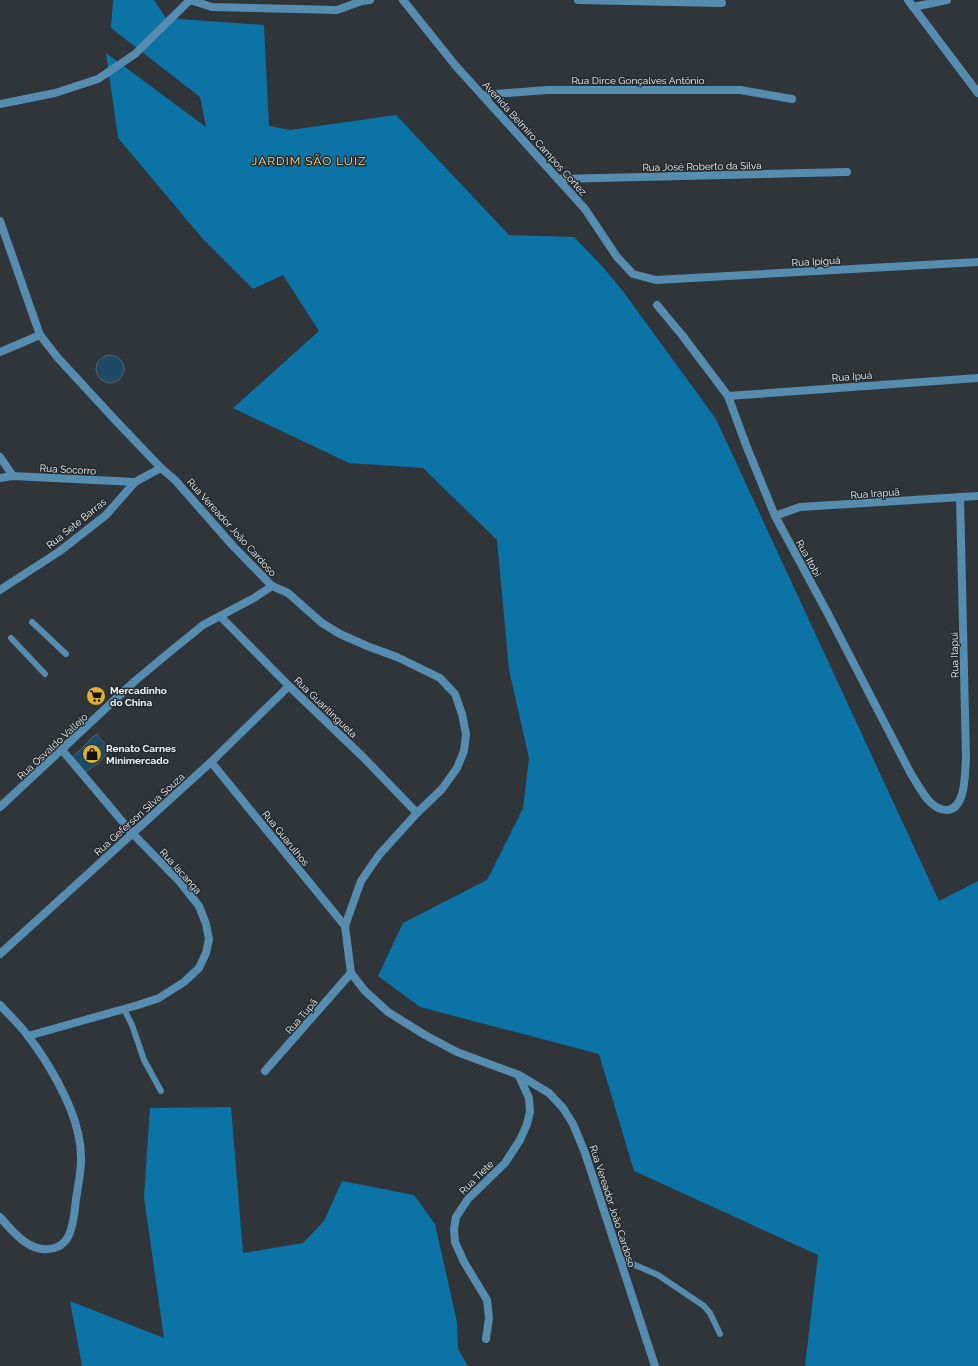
<svg xmlns="http://www.w3.org/2000/svg" width="978" height="1366" font-family="Raleway,sans-serif">
<rect width="100%" height="100%" fill="#2f3539"/>
<!-- forest -->
<g fill="#0b73a5">
<path d="M113,0H154L166,18L264,25L269,126L290,130L396,115L509,235L574,237L602,266L622,290L716,419L939,901L978,881V1366H805L818,1255L634,1171L599,1054L420,1007L378,976L403,923L487,880L523,808L529,758L509,670L497,540L423,468L349,463L233,408L319,331L283,275L253,289L203,239L118,138L106,53L206,127L200,97L111,28Z"/>
<path d="M231,1107L243,1253L303,1243L324,1221L342,1181L414,1195L435,1224L457,1322L458,1349L468,1366H82L70,1301L164,1338L144,1197L150,1108Z"/>
</g>
<!-- building -->
<g fill="#1d4b67" stroke="#5b6165">
<circle cx="110" cy="369" r="14"/>
<path d="M96,734L110,750L98,763L86,772L73,757Z"/>
</g>
<g fill="none" stroke-linecap="round" stroke-linejoin="round">
<!-- lane -->
<g stroke="#558caf" stroke-width="6">
<path d="M32,622L66,654"/>
<path d="M11,638L45,674"/>
<path d="M124,1009L132,1025L144,1060L161,1091"/>
<path d="M619,1258L658,1275L704,1306L710,1313L720,1334"/>
</g>
<!-- street -->
<g stroke="#558caf" stroke-width="8">
<path d="M190,0L212,7L337,10L362,1L370,0"/>
<path d="M403,0L455,65L585,209L617,257L633,274L656,280L978,262"/>
<path d="M578,0L722,3"/>
<path d="M908,0L978,93"/>
<path d="M913,7L947,0"/>
<path d="M482,95L547,90H740L792,99"/>
<path d="M0,104L55,93L98,79L135,54L190,0"/>
<path d="M558,179L847,172"/>
<path d="M0,221L40,335L58,358L117,422L161,468L175,480L233,546L272,586L288,593L322,623L340,634L367,646L397,657L440,678L455,694L462,714L466,734L464,751L457,768L442,789L417,813L379,855L361,881L345,926L351,973L365,991L388,1012L425,1035L457,1052L519,1075L549,1093L563,1108L573,1124L585,1153L655,1366"/>
<path d="M657,305L682,335L728,396L746,445L775,516L827,612L911,774C917,783 922,794 930,802C935,807 940,810 947,810C966,809 965,772 966,758L960,497"/>
<path d="M0,352L40,335"/>
<path d="M728,396L978,378"/>
<path d="M0,457L13,476"/>
<path d="M0,478L13,476L135,482"/>
<path d="M775,516L800,507L978,496"/>
<path d="M0,590L60,551L106,515L135,482L161,468"/>
<path d="M221,617L289,686L363,757L417,813"/>
<path d="M211,762L345,926"/>
<path d="M0,807L136,680L171,651L203,625L254,598L272,586"/>
<path d="M0,954L211,762L289,686"/>
<path d="M0,1005C9,1015 20,1025 28,1036C48,1062 71,1101 78,1133C84,1157 80,1175 76,1199C75,1209 74,1220 71,1229C69,1238 63,1246 54,1248C31,1255 13,1232 0,1217"/>
<path d="M28,1036L138,1005L159,998L184,982L199,968L206,953L209,939L206,924L199,906L179,881L132,833L62,750"/>
<path d="M265,1071L351,973"/>
<path d="M486,1339L489,1318L487,1300L464,1262L455,1242L454,1229L456,1217L468,1199L505,1163L520,1140L527,1124L530,1112L529,1098L519,1076"/>
</g>
</g>
<!-- icons -->
<defs>
<g id="supermarket-disc" transform="scale(1)"><circle r="9.5" fill="#ddb133" stroke="#252b2e"/><path d="M-6-5.5h2.5l.6 2H6L4.5 2H-2.5L-4.4-4H-6ZM-1.5 3.2a1.3 1.3 0 1 0 .1 0ZM3 3.2a1.3 1.3 0 1 0 .1 0Z" fill="#111"/></g>
<g id="shop-disc" transform="scale(1)"><circle r="9.5" fill="#ddb133" stroke="#252b2e"/><path d="M-5-2.5h2.3a2.7 3.5 0 0 1 5.4 0H5L5.5 6h-11ZM-1.5-2.5h3a1.5 2.3 0 0 0-3 0Z" fill="#111"/></g>
</defs>
<g fill-rule="evenodd">
<use href="#supermarket-disc" x="96" y="696"/>
<use href="#shop-disc" x="92" y="754"/>
</g>
<g text-anchor="middle" stroke-width="3" stroke-linejoin="round" paint-order="stroke">
<!-- street labels -->
<g font-size="10" fill="#eff3f5" stroke="#252b2e">
<text x="638" y="84">Rua Dirce Gonçalves Antônio</text>
<text transform="translate(535 138) rotate(48)" y="4">Avenida Belmiro Campos Cortez</text>
<text transform="translate(702 166) rotate(-1)" y="4">Rua José Roberto da Silva</text>
<text transform="translate(816 261) rotate(-3)" y="4">Rua Ipiguá</text>
<text transform="translate(852 376) rotate(-4)" y="4">Rua Ipuá</text>
<text transform="translate(68 469) rotate(3)" y="4">Rua Socorro</text>
<text transform="translate(875 493) rotate(-4)" y="4">Rua Irapuã</text>
<text transform="translate(76 523) rotate(-39)" y="4">Rua Sete Barras</text>
<text transform="translate(232 527) rotate(48)" y="4">Rua Vereador João Cardoso</text>
<text transform="translate(809 558) rotate(61)" y="4">Rua Itobi</text>
<text transform="translate(954 655) rotate(-91)" y="4">Rua Itapui</text>
<text transform="translate(326 707) rotate(44)" y="4">Rua Guaritingueta</text>
<text transform="translate(52 746) rotate(-43)" y="4">Rua Osvaldo Vallejo</text>
<text transform="translate(139 814) rotate(-42)" y="4">Rua Geferson Silva Souza</text>
<text transform="translate(286 838) rotate(51)" y="4">Rua Guarulhos</text>
<text transform="translate(181 871) rotate(48)" y="4">Rua Iacanga</text>
<text transform="translate(301 1016) rotate(-49)" y="4">Rua Tupã</text>
<text transform="translate(476 1177) rotate(-45)" y="4">Rua Tiete</text>
<text transform="translate(613 1206) rotate(72)" y="4">Rua Vereador João Cardoso</text>
</g>
<!-- poi labels -->
<g font-size="10" font-weight="bold" fill="#eff3f5" stroke="#252b2e" text-anchor="start">
<text x="110" y="694">Mercadinho<tspan x="110" dy="12">do China</tspan></text>
<text x="106" y="752">Renato Carnes<tspan x="106" dy="12">Minimercado</tspan></text>
</g>
<!-- quarter labels -->
<g font-size="12" letter-spacing="1" fill="#fadc90" stroke="#252b2e">
<text x="309" y="165">JARDIM SÃO LUIZ</text>
</g>
</g>
</svg>
